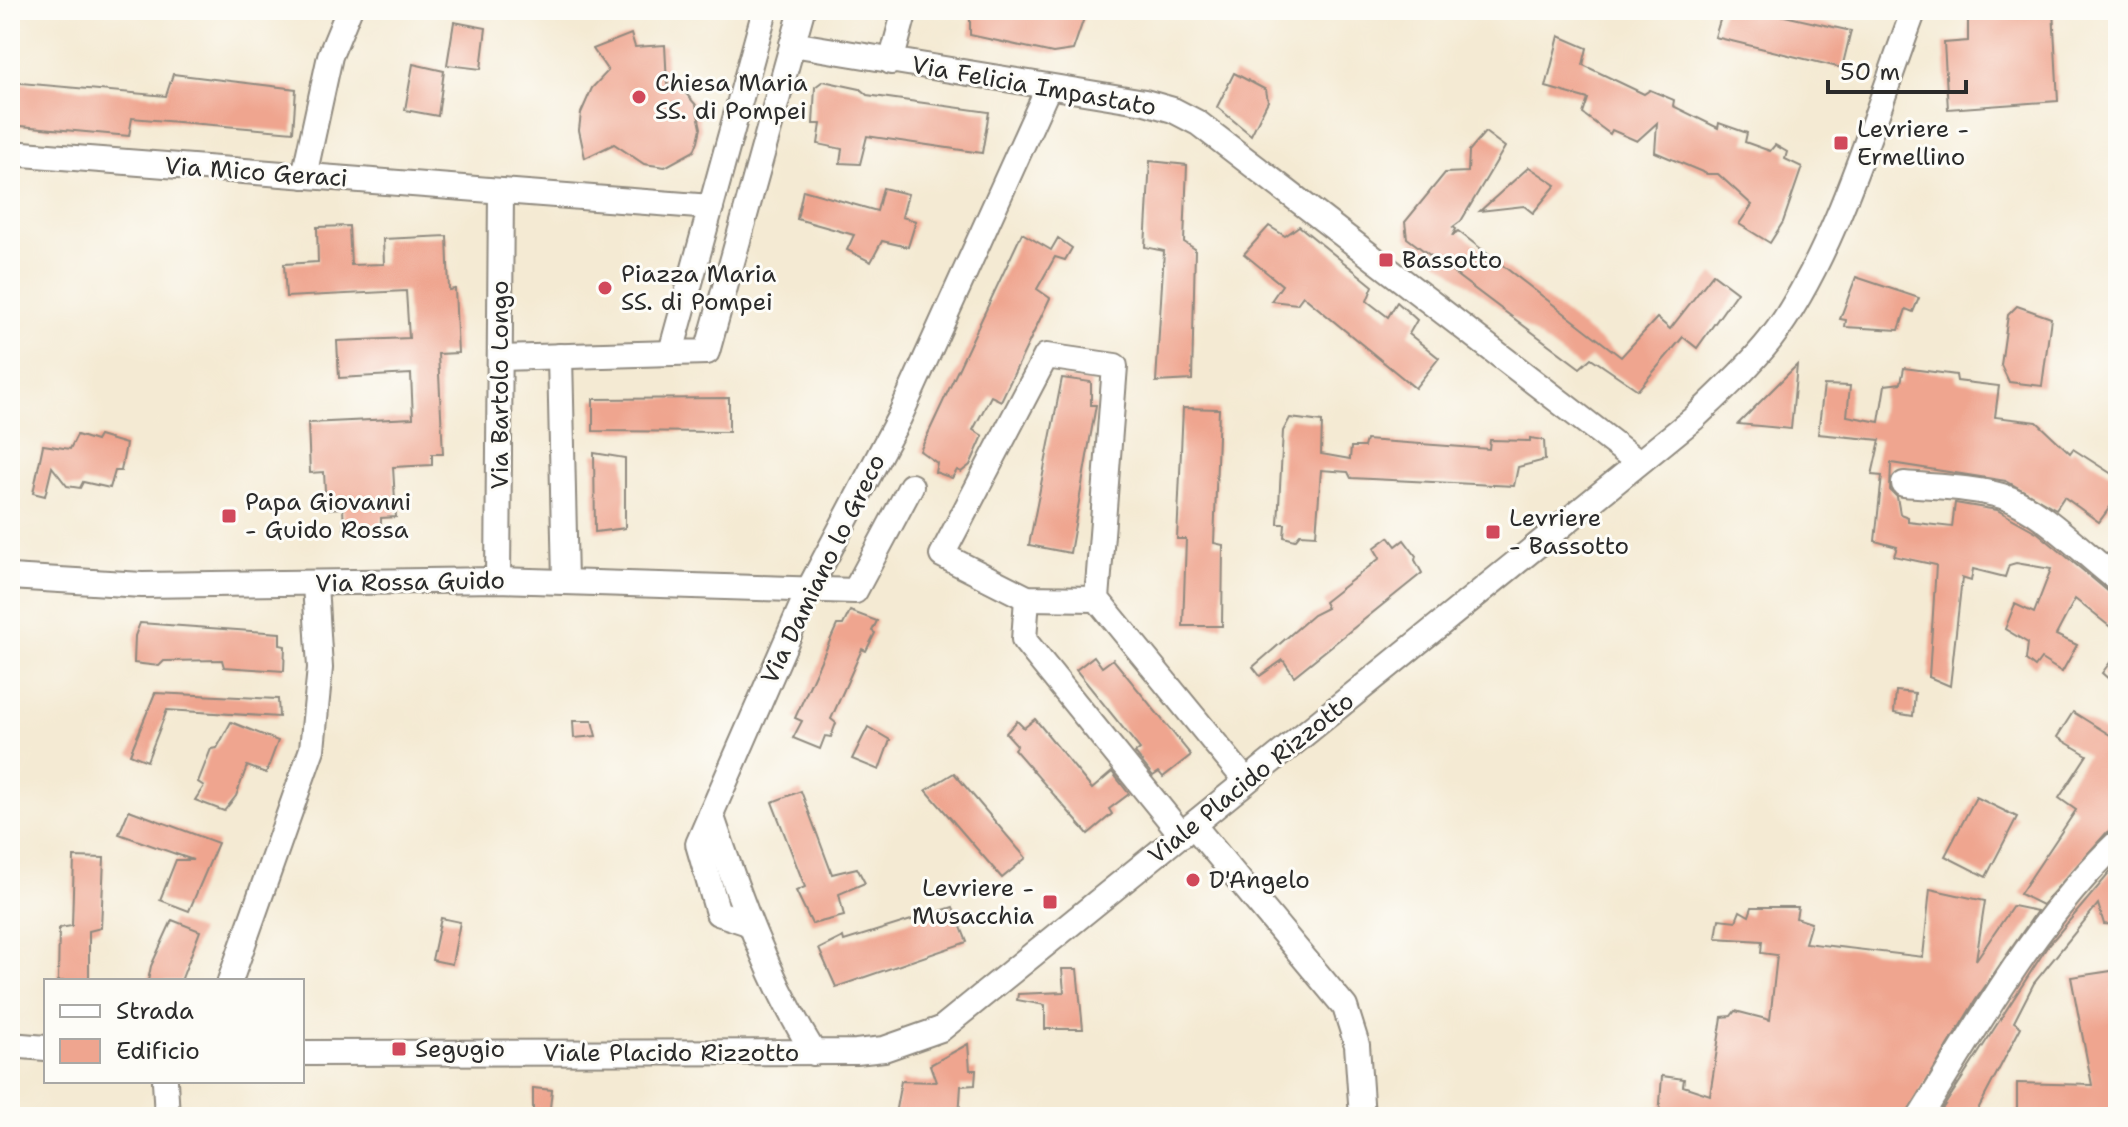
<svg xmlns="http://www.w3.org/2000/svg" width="2128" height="1127" font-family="'Shantell Sans',sans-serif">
<rect width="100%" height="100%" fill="#fdfcf7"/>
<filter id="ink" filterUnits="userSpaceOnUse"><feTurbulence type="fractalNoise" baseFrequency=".0125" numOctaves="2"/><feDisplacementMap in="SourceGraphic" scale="16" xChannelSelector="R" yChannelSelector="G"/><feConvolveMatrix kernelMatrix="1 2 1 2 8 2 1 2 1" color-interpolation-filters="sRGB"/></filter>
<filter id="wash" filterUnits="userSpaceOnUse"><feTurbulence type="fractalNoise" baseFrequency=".006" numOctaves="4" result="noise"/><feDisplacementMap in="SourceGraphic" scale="32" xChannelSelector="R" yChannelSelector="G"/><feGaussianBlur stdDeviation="1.8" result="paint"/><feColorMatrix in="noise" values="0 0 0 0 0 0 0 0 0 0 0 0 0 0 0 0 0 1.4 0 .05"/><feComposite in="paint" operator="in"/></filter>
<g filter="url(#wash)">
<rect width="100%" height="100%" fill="#f4ead3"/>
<g id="blocks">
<!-- building -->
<g fill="#efa58f">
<path d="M970,10H1043L1084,18L1073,50L1053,53L970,35Z"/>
<path d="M1723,10H1758L1851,31L1842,68L1715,37Z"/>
<path d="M1996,10H2053L2058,101L1948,109L1944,43L1968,41V16Z"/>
<path d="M454,22L486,28L481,69L447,65Z"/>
<path d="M631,34L635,47L665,45L667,84L683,90L696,105L701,128L698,141L694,151L665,167L644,164L614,144L585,158L579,130L581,113L592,88L608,71L593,49Z"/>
<path d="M1559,36L1587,48L1583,65L1644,94L1650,90L1674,100L1673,106L1718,128L1719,123L1747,133L1745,142L1770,151L1775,145L1787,152L1785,159L1802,167L1783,222L1770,243L1739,224L1752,205L1718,174H1707L1655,152L1657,123L1637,141L1612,130L1610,134L1583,114L1588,99L1546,87Z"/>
<path d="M413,64L444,71L438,116L405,110Z"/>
<path d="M1234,73L1266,90L1268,101L1251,135L1217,107Z"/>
<path d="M173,74L296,89L293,132L132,118L129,136L10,125V82L166,96Z"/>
<path d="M823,81L860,89L867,95L989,112L982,153L867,136L860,164L840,163L842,149L818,144L821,124H813L815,87Z"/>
<path d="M1485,132L1505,147L1461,221L1453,227L1456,229L1452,236L1458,231L1621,357L1657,318L1670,329L1713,274L1737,292L1697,348L1683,337L1638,390L1591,358L1580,368L1407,238L1405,222L1445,173L1468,172L1469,151Z"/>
<path d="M1150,161L1187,165L1184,242L1195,249L1192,380L1156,382L1164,251L1145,247Z"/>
<path d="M1529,167L1556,185L1533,213L1524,206L1480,211Z"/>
<path d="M883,188L908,194L902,217L916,221L908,247L882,241L871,262L847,250L854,235L797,219L803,190L877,211Z"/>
<path d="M349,226L351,265L384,264L383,239L447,236L449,290L455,289L458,353L438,354L443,454H432V465L393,467L396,517L381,518V526L344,531L343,508L326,509L324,472L310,473L308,423L413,418L411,374L339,378L337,341L409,338L406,291L286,297L284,264L318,262L317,227Z"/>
<path d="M1269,226L1285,236L1299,226L1373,286L1367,301L1388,317L1397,302L1417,320L1409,334L1439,358L1415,388L1303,296L1297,304L1271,301L1282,285L1244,254Z"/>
<path d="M1022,233L1051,250L1058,238L1072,248L1065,260L1055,257L1037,289L1050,298L1001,401L991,396L973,430L983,436L970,465L961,472L957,470L952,478L935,472L937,463L920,451Z"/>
<path d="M1856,277L1919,298L1913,312L1906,309L1899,330L1845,327L1846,320L1840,319Z"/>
<path d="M2017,306L2051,318L2042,386L2009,382L2001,365L2008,315Z"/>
<path d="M1797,365L1791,429L1738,424Z"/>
<path d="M1904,368L1956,375L1957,381L1999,386L1995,417L2037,422L2070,453L2073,449L2118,478V496L2099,522L2064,497L2056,509L2006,481L1891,463L1890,490L1897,497L1900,514L1908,517V522L1952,527L1955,503L1997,510L2038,533L2109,592L2118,595V633L2075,599L2056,635L2077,645L2062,672L2041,659L2035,667L2026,660L2028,643L2005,629L2015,604L2034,613L2051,569L2016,563L2009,565L2005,577L1973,569L1971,581L1962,578L1950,686L1929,677L1936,565L1894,556L1897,547L1875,541L1882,476L1872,475L1880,440L1818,434L1824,385L1850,386L1847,416L1879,422L1885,385L1901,383Z"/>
<path d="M1062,378L1091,382V405H1096L1070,553L1029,545Z"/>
<path d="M729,398V432L593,431V399Z"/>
<path d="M1183,408L1219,409L1214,543L1223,545L1222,626H1183L1186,539H1177Z"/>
<path d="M1290,418L1322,422L1321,454L1350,459L1351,447H1364L1366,440L1489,449L1490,440L1530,441V438L1544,440L1545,460L1518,467L1514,486L1351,478L1348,472L1321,470L1316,535L1300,534L1295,540L1284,537L1285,524H1278L1283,431Z"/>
<path d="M77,435L96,441L99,436L126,444L121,471H115L110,488L83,482L80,488L67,486L52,467L45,496L33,493L43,445L70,449Z"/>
<path d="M594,453L625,458V528L595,532Z"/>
<path d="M1389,537L1396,546L1404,540L1416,556L1415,560L1422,573L1294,676L1283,660L1260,676L1253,667L1313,615L1327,608L1324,602L1380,558L1374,548Z"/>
<path d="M850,611L877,621L872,631L875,633L866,651L862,649L831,719L836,723L831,737L825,736L820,749L793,738L802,721L795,718L837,625H843Z"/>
<path d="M140,623L280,633V645L285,646L284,671L224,667L222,660L164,661L159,666L134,663L135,636Z"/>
<path d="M2118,652V687L2102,673Z"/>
<path d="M1094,656L1102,667L1113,659L1191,755L1163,777L1159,772L1153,776L1135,753L1140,749L1076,670Z"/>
<path d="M1896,691L1915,693L1913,716L1894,713Z"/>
<path d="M155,693L278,699L279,717L167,710L147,761L130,754Z"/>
<path d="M2073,712L2118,740V827L2107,832L2042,905L2020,894L2076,810L2059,798L2087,755L2057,737Z"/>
<path d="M1035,719L1092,789L1112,772L1129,794L1109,809L1112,814L1088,834L1014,749L1017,745L1006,733L1017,721L1024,728Z"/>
<path d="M573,721H592L596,736L574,738Z"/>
<path d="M231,722L278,741L266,773L247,766L236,796L224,811L195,800L204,786L198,782L211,749L217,748Z"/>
<path d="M868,727L890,740L879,770L852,759Z"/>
<path d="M954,773L1026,858L1002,878L926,790Z"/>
<path d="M801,791L832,874L857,868L865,883L839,894L844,916L812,924L796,891L805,887L772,802Z"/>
<path d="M1976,797L2017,817L1986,877L1945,856Z"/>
<path d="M129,810L218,843L189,911L160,900L176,860H193L119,834Z"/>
<path d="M74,857L104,858L101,928L89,931V981H58L59,928L72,926Z"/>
<path d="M2118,863V925L2104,924L2098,904L2034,983L2014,1022L2021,1027L1974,1117L1957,1111L1954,1117L1939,1114L2047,947Z"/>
<path d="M1930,889L1985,901L1976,960L2013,906L2037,911L1975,1001L1905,1117H1659L1662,1076L1684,1079L1683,1086L1710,1095L1722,1017L1731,1016L1735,1011L1770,1020L1777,955L1761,953L1762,941L1716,938L1719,919L1736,921L1740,911L1749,916L1752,907H1798L1796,918L1811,923L1805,943L1923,957Z"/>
<path d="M953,907L967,942L836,987L819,949L843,937L844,941Z"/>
<path d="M441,918L460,922L452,964L432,960Z"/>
<path d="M172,920L200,931L181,981H148L151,966Z"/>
<path d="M1062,969H1077L1083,1029H1045V1005L1017,1000L1018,994L1064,992Z"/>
<path d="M2118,970V989L2112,990L2118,1026V1115L2017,1116V1083L2092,1085L2071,977Z"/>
<path d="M968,1044L970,1070H976L975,1085L961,1086L959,1117L895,1114L901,1081L936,1082L930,1065Z"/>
<path d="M533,1088L552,1090L549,1117H533Z"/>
</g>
</g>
</g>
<g filter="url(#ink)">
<use href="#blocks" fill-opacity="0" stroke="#908a7f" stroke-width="2"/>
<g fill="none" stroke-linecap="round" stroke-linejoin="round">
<!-- minor casing -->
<g stroke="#908a7f" stroke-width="28">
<g id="minor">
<path d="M792,44L1145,102L1173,110L1198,123L1638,462"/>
<path d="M891,62L905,10"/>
<path d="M10,153L711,207"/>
<path d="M304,176L330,56L349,10"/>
<path d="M671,352L765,10"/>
<path d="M560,356L565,581"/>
<path d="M500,358L707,352L802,10"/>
<path d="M1904,484C1937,487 1971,487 2002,496C2041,508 2085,555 2118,580"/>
<path d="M10,577L142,585L498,580L855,591L911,486"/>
<path d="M498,580L501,191"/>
<path d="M1027,598L1024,640L1182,835"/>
<path d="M1097,599L1115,366L1046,356L942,555L1027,598L1097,599L1246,781"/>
<path d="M711,814L698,844L718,913L748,923"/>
<path d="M1194,826L1345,1007L1357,1045L1362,1117"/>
<path d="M230,981L312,749L320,668L315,584"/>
<path d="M10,1045L46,1048"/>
<path d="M302,1053L856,1052L884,1049L941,1029L1693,419C1719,394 1747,369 1770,340C1835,256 1876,111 1914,10"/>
<path d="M814,1053C768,979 739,897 711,814L810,587L899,418L1048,88"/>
<path d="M165,1081L167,1117"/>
<path d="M1920,1117C1979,1023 2037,919 2118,842"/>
</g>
</g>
<!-- minor -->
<use href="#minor" stroke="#fff" stroke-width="24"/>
</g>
</g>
<!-- markers -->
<g fill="#d1495b" stroke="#fdfcf7" stroke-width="3">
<circle cx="639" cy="97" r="8"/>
<rect x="1833" y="135" width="16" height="16" rx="4"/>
<rect x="1378" y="252" width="16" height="16" rx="4"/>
<circle cx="605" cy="288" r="8"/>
<rect x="221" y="508" width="16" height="16" rx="4"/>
<rect x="1485" y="524" width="16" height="16" rx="4"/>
<circle cx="1193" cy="880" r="8"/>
<rect x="1042" y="894" width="16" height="16" rx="4"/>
<rect x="391" y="1041" width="16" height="16" rx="4"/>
</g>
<g text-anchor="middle" stroke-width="6" stroke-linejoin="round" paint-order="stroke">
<!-- poi labels -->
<g font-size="24" fill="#2b2b2b" stroke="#fdfcf7" text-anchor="start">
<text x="655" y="91">Chiesa Maria<tspan x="655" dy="28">SS. di Pompei</tspan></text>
<text x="1857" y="137">Levriere -<tspan x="1857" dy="28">Ermellino</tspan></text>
<text x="1402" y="268">Bassotto</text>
<text x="621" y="282">Piazza Maria<tspan x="621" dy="28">SS. di Pompei</tspan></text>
<text x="245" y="510">Papa Giovanni<tspan x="245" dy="28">- Guido Rossa</tspan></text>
<text x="1509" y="526">Levriere<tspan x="1509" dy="28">- Bassotto</tspan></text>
<text x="1209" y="888">D'Angelo</text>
<text x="1034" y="896" text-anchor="end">Levriere -<tspan x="1034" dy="28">Musacchia</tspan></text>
<text x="415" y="1057">Segugio</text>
</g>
<!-- street labels -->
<g font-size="24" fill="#2b2b2b" stroke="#fdfcf7">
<text transform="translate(1034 86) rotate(10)" y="8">Via Felicia Impastato</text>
<text transform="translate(256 172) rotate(4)" y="8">Via Mico Geraci</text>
<text transform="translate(500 385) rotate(-90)" y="8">Via Bartolo Longo</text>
<text transform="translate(823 569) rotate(-64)" y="8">Via Damiano lo Greco</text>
<text transform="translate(410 582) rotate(-1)" y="8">Via Rossa Guido</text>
<text transform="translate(1251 778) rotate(-39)" y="8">Viale Placido Rizzotto</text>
<text x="671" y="1061">Viale Placido Rizzotto</text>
</g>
</g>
<!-- margin -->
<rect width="2128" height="1127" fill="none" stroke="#fdfcf7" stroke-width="40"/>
<!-- legend -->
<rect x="44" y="979" width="260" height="104" fill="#fdfcf7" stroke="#a9a8a5" stroke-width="2"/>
<rect x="60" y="1005" width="40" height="12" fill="#ffffff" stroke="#a9a8a5" stroke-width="2"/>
<text x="116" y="1019" font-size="24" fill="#2b2b2b">Strada</text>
<rect x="60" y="1039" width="40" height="24" fill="#efa58f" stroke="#a9a8a5" stroke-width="2"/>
<text x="116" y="1059" font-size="24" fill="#2b2b2b">Edificio</text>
<!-- scale -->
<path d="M1828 80v12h138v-12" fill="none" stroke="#2b2b2b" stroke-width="4"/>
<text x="1840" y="80" font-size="24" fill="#2b2b2b" stroke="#fdfcf7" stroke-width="6" paint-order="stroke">50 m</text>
</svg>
